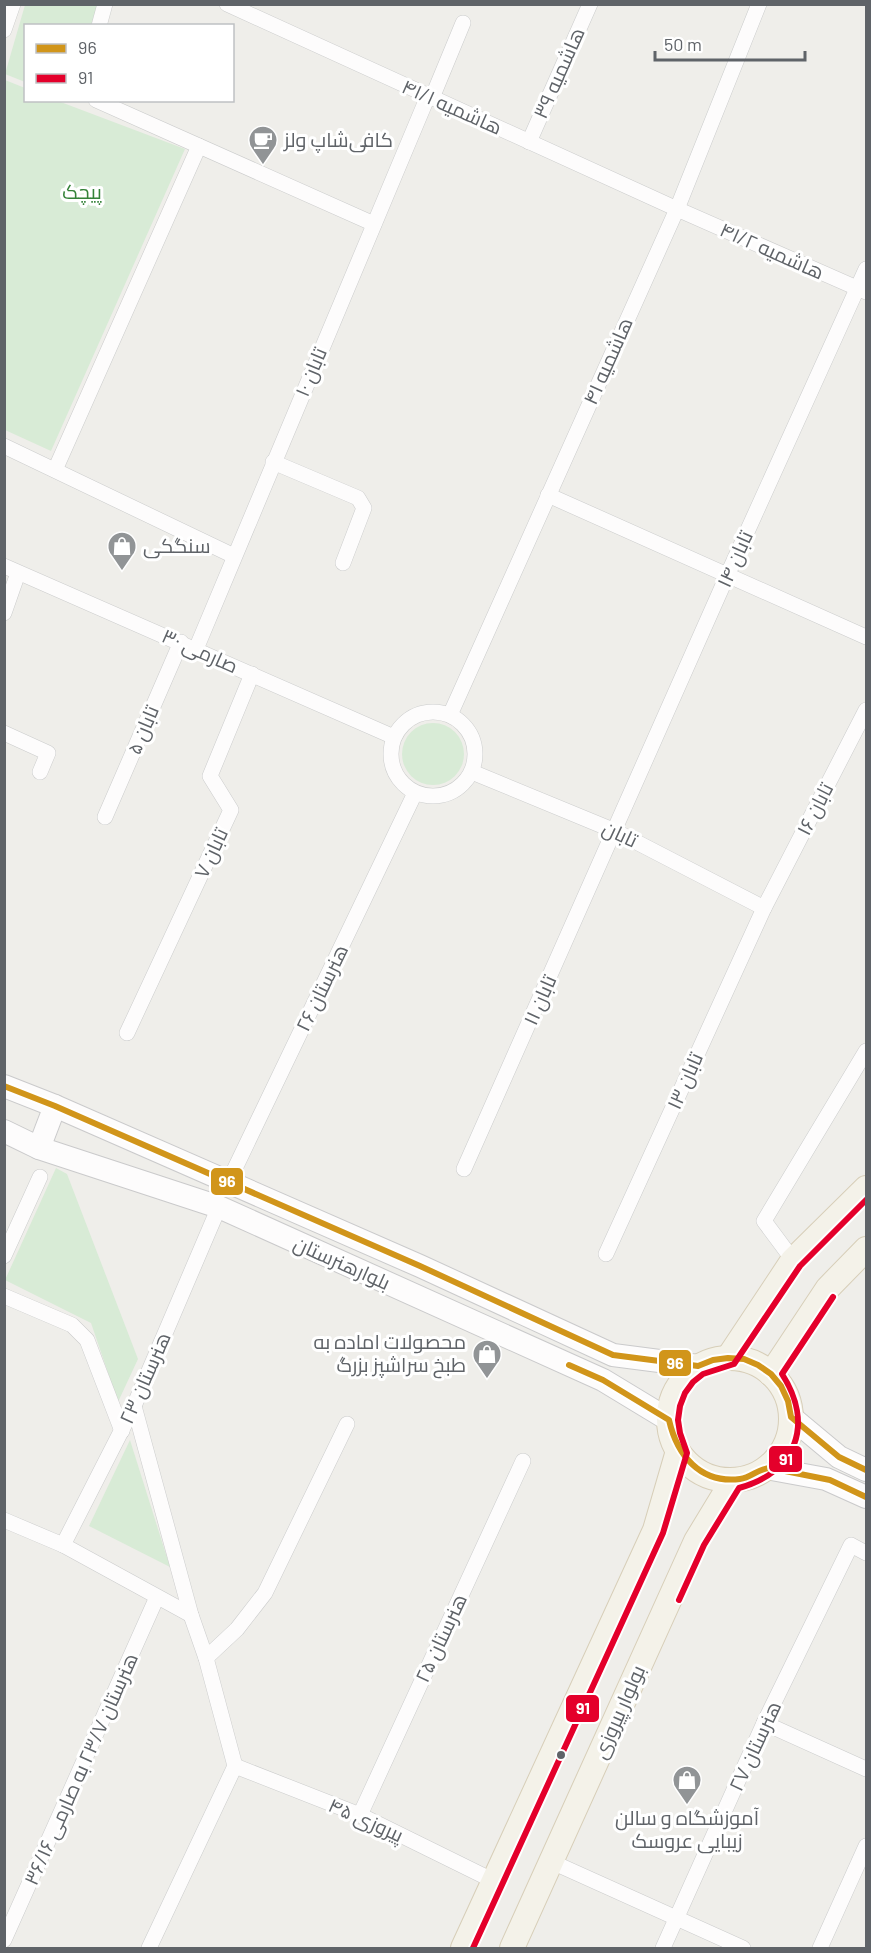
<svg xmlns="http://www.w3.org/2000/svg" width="871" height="1953" font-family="Barlow,Cairo,sans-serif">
<rect width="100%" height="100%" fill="#efeeea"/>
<!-- green -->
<g fill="#d8ebd6">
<path d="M25,5H98L91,25L26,26L25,82L5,74Z"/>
<path d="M5,80L25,88L26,100L58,101L185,149L51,451L5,430Z"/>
<circle cx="433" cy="754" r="31"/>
<path d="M56,1168L67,1174L138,1359L118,1402L91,1323L5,1280Z"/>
<path d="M130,1440L170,1567L89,1526Z"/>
</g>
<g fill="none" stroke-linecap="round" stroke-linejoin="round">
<!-- street casing -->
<g stroke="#cbcccc" stroke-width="16">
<g id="street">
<path d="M227,4L677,209L866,292"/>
<path d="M99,26L105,4"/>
<path d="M4,30L13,4"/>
<path d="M432,98L463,23"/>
<path d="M96,100L374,224"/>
<path d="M529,142L590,4"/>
<path d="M4,446L234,556"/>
<path d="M273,462L358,498L364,508L343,563"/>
<path d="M55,470L199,146"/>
<path d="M548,495L866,637"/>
<path d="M4,566L394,737"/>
<path d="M4,613L18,573"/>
<path d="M196,649L428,96"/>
<circle cx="433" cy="754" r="42"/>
<path d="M450,715L677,209L759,4"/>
<path d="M4,733L48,753L40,772"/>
<path d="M472,772L615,831L764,908"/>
<path d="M105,817L181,642"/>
<path d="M127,1033L231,810L210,776L252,674"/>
<path d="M464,1169L727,576L866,269"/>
<path d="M228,1183L415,793"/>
<path d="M606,1254L764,908L866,710"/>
<path d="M4,1256L40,1177"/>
<path d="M793,1260L764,1221L866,1051"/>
<path d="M4,1296L72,1325L87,1340L122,1431"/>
<path d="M134,1406L191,1615L206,1658L235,1766L149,1948"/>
<path d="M4,1520L63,1545L191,1615"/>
<path d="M63,1545L134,1406L219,1207"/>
<path d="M206,1658L237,1629L265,1593L347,1424"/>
<path d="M764,1723L866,1769"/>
<path d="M235,1766L360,1815L494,1881"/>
<path d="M360,1815L523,1461"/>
<path d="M552,1862L743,1948"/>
<path d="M4,1940L157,1597"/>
<path d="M663,1948L764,1723L851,1545L866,1553"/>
<path d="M820,1948L866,1846"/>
</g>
</g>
<!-- secondary casing -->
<g stroke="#cacacb" stroke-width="24">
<g id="secondary">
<path d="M4,1086L55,1106L420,1266L613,1355L698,1366"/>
<path d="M4,1131L39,1148L219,1207L603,1380L669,1420"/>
<path d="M39,1148L55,1106"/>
<path d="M791,1417L839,1457L866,1470"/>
<path d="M766,1468L826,1479L866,1497"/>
</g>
</g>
<!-- primary casing -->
<g stroke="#d7ceb8" stroke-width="26">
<g id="primary">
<path d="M728,1358L793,1260L866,1188"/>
<circle cx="730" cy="1419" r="61"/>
<path d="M771,1374L828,1288L866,1249"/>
<path d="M463,1948L655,1530L678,1451"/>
<path d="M512,1948L696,1541L733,1480"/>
</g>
</g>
<!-- street -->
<use href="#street" stroke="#fdfcfc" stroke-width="15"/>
<!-- secondary -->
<use href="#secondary" stroke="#fdfcfc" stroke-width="22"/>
<!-- primary -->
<use href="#primary" stroke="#f4f2e9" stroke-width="24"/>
<!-- bus-1 casing -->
<g stroke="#fff" stroke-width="10">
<g id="bus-1">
<path d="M4,1086L55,1106L420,1266L613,1355L698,1366L713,1360L728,1358L744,1359L758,1365L771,1374L781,1386L788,1401L791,1417L839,1457L866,1470"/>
<path d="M569,1365L603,1380L669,1420C677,1455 700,1484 740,1479C751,1478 759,1468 770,1468L830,1480L866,1497"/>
</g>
</g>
<!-- bus-2 casing -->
<g stroke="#fff" stroke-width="10">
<g id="bus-2">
<path d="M679,1600L704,1545L739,1488C797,1472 814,1424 782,1374L833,1297"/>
<path d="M473,1948L663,1533L687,1453L680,1433L678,1420L680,1406L685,1393L693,1382L703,1374L734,1364L800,1266L866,1200"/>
</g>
</g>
<!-- bus-1 -->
<use href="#bus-1" stroke="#d1951a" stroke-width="6"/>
<!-- bus-2 -->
<use href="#bus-2" stroke="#e4002b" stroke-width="6"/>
</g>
<!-- icons -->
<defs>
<g id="cafe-pin" transform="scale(1.5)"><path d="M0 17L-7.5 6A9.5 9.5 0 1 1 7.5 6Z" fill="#919496" stroke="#fff"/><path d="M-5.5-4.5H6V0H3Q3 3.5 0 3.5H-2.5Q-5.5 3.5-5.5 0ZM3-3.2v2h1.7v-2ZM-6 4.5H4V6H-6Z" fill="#fff"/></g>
<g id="shop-pin" transform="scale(1.5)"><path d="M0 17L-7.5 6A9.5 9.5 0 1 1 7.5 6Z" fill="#919496" stroke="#fff"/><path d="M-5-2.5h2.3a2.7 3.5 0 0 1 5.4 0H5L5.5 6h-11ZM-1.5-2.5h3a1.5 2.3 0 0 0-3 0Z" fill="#fff"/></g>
</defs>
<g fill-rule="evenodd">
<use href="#cafe-pin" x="263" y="140"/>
<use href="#shop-pin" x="122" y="546"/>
<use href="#shop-pin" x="487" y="1354"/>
<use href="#shop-pin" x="687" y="1780"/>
</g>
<!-- markers -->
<circle fill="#5f6368" stroke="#fff" stroke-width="2" cx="561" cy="1755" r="5"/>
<g text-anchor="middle" stroke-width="6" stroke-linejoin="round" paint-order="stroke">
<!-- street labels -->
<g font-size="20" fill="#5f6368" stroke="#fff">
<text transform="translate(559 73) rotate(-66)" y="7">هاشمیه ۳۹</text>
<text transform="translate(452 107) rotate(24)" y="7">هاشمیه ۴۱/۱</text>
<text transform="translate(772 251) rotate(24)" y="7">هاشمیه ۴۱/۲</text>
<text transform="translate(608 361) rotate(-66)" y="7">هاشمیه ۴۱</text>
<text transform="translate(311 372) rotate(-67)" y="7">تابان ۱۰</text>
<text transform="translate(735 559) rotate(-66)" y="7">تابان ۱۴</text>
<text transform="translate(200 651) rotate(24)" y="7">صارمی ۳۰</text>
<text transform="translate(143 730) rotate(-67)" y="7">تابان ۵</text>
<text transform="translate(815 809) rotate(-63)" y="7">تابان ۱۶</text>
<text transform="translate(620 834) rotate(25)" y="7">تابان</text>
<text transform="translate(211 853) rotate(-65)" y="7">تابان ۷</text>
<text transform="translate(322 988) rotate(-64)" y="7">هنرستان ۲۶</text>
<text transform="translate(540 1000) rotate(-66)" y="7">تابان ۱۱</text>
<text transform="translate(685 1081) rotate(-66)" y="7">تابان ۱۳</text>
<text transform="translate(342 1263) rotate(24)" y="7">بلوارهنرستان</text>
<text transform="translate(145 1378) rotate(-66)" y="7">هنرستان ۲۳</text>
<text transform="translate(441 1638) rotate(-65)" y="7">هنرستان ۲۵</text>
<text transform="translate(619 1712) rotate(-66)" y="7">بولوار پیروزی</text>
<text transform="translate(755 1746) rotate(-65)" y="7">هنرستان ۲۷</text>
<text transform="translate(81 1769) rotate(-66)" y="7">هنرستان ۲۳/۷ به صارمی ۳۶/۱۶</text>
<text transform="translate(366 1820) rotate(24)" y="7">پیروزی ۴۵</text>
</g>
<!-- poi labels -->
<g font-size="20" fill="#5f6368" stroke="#fff" text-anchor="start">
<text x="284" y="147">کافی‌شاپ ولز</text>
<text x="143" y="553">سنگکی</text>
<text x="466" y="1349" text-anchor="end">محصولات اماده به<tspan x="466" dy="23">طبخ سراشپز بزرگ</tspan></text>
<text x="687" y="1825" text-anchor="middle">آموزشگاه و سالن<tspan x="687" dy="23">زیبایی عروسک</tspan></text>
</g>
<!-- park labels -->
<g font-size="20" fill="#348238" stroke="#fff">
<text x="82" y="199">پیچک</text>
</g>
</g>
<g stroke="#fff" stroke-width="2">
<rect x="210" y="1167" width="34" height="29" rx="6" fill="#d1951a"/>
<rect x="658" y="1349" width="34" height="28" rx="6" fill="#d1951a"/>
<rect x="768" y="1445" width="35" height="28" rx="6" fill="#e4002b"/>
<rect x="565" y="1694" width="35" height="29" rx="6" fill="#e4002b"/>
</g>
<g font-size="16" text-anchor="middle" font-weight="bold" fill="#fff">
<text x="227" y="1187">96</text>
<text x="675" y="1369">96</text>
<text x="786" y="1465">91</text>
<text x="583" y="1714">91</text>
</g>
<!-- border -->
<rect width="871" height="1953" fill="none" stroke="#5f6368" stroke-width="12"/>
<!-- legend -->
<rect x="24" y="24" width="210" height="78" fill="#ffffff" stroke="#bfc1c3" stroke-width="1.5"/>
<rect x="36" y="44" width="30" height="9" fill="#d1951a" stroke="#bfc1c3" stroke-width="1.5"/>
<text x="78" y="54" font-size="18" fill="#5f6368">96</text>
<rect x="36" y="74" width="30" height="9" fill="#e4002b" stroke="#bfc1c3" stroke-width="1.5"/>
<text x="78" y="84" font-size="18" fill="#5f6368">91</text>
<!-- scale -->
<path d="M655 51v9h150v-9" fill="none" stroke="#5f6368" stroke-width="3"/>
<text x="664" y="51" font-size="18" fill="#5f6368" stroke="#ffffff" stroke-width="4.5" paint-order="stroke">50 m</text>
</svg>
